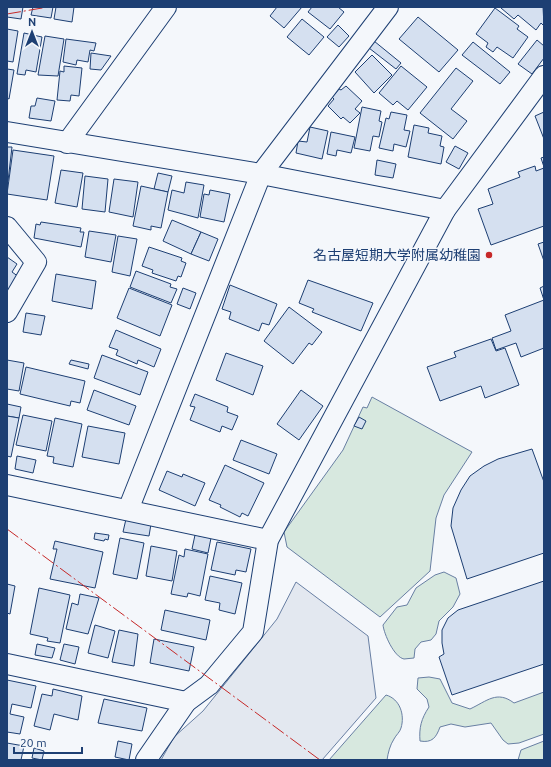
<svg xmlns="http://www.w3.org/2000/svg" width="551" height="767" font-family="Ubuntu,'Noto Sans JP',sans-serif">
<rect width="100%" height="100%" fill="#f4f7fb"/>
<!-- green -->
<g fill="#d7e8df" stroke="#687fa3">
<path d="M372,397L472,452L444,495L436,518L430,571L380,617L287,547L284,532L343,450L363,407L367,408Z"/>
<path d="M444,572L456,578L460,594L453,607L439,621L436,634L431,640L421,642L415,649L414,658C411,658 407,659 404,659C394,657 384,634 383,625L397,607L407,605L416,588L435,575Z"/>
<path d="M429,677L440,679L452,703L470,709C487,701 497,690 514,703L544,692V734L519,743L508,744L503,740L491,723L465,727L451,724L440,727C436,738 432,743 420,741C419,728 421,719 429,707L427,699L417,689L418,678Z"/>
<path d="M386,695C400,699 405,715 401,728C400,732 396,735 394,739C390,745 388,753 387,760H329Z"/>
<path d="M544,741V760H518L521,750Z"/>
</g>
<!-- parking -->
<path fill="#e3e8f0" stroke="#687fa3" d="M296,582L368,636L376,698L322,760H161L174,737L203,711L277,619Z"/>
<!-- building -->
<g fill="#d5e0f0" stroke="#1d3f73">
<path d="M7,7H23L21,19L7,17Z"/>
<path d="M33,7H53L51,18L31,15Z"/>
<path d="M56,7H74L72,22L54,19Z"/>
<path d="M277,7H302L284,28L270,16Z"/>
<path d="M312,7H338L344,12L330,29L308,12Z"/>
<path d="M502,7H543L544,26L541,23L536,30L518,15L514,19L501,8Z"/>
<path d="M495,8L519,26L517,29L528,37L513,58L497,47L493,52L486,47L488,43L476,34Z"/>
<path d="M418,17L458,50L439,72L399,39Z"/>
<path d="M302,19L324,37L309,55L287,37Z"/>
<path d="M338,25L349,36L339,47L327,37Z"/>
<path d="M7,29L18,31L13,62L7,61Z"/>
<path d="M24,33L42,37L36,72L26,70L25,75L17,74Z"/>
<path d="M45,36L64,39L58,76L38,75Z"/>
<path d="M66,39L96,43L94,51L90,50L88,62L77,60L76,65L63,62Z"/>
<path d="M537,40L544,46V58L532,74L518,64Z"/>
<path d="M374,41L401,63L396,69L369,48Z"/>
<path d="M473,42L510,72L500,84L462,55Z"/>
<path d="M91,53L111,56L101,70L90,69Z"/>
<path d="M372,55L392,75L374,93L355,72Z"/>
<path d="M64,66L82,68L79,96L71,95L70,101L57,100L60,71L64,72Z"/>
<path d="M401,66L427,87L408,110L397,101L393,105L379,93Z"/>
<path d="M456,68L473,81L451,109L467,121L453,139L420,113Z"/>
<path d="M7,69L14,70L9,99L7,98Z"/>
<path d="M346,86L362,101L355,109L360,113L350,123L343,117L341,119L328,106L334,99L332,97L339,89L341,90Z"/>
<path d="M37,98L55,101L51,121L29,118L31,106H35Z"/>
<path d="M362,107L381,111L379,121L382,122L379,137L373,136L370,151L354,148Z"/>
<path d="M391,112L407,115L404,130L410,131L406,147L394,144L393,151L379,148L386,118L389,119Z"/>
<path d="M544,112V139L535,116Z"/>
<path d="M414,125L429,128L428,133L442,136L440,146L444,147L441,164L408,157Z"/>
<path d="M310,127L328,131L322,159L296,153L298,141L307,142Z"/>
<path d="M331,132L355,137L351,153L337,150L336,156L327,154Z"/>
<path d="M455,146L468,153L459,169L446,162Z"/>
<path d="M7,147H12L8,181H7Z"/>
<path d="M13,150L54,156L47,200L7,194Z"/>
<path d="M544,157V167L541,158Z"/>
<path d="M377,160L396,164L393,178L375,175Z"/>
<path d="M535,166L536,171L544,168V226L491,245L478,209L493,204L488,189L520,177L518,172Z"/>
<path d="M61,170L83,173L77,207L55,203Z"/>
<path d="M158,173L172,176L168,192L154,189Z"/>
<path d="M85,176L108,179L105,212L82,209Z"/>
<path d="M114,179L138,182L133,217L109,212Z"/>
<path d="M186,182L204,185L198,218L168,210L172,190L184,193Z"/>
<path d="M141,186L168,192L161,228L151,226V230L133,226Z"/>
<path d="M210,190L230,194L224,222L200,217L204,194L209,195Z"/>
<path d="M172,220L201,232L191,254L163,241Z"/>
<path d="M41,222L81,228L80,232H84L81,247L34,238L36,224L40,225Z"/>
<path d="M89,231L116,235L111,262L85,257Z"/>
<path d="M201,232L218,239L209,261L191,254Z"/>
<path d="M118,236L137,239L130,276L112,272Z"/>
<path d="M544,242V261L538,244Z"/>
<path d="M149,247L182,258L181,261L186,263L181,277L178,276L176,281L152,273L153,270L142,266Z"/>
<path d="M7,257L17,264L12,272L19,277L7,296Z"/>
<path d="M136,271L171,284L170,287L177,289L171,303L130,287Z"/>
<path d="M56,274L96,281L92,309L52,301Z"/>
<path d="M308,280L373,303L361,331L312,312L314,309L299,303Z"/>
<path d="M230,285L277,304L269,325L262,323L259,331L229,319L231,312L222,309Z"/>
<path d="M544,286V300L540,288Z"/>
<path d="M129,288L172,305L160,336L117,318Z"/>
<path d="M183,288L196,293L190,309L177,304Z"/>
<path d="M544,300V348L521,357L516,343L496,350L492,338L511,331L505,315Z"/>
<path d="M289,307L322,332L312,345L309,343L293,364L264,341Z"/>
<path d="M26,313L45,316L41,335L23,332Z"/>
<path d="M116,330L161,349L154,367L138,360L137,364L116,355L118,350L109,347Z"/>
<path d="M491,339L496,351L505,348L519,385L485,398L481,386L440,401L427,367L456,357L454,352Z"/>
<path d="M226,353L263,366L253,395L216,380Z"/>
<path d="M102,355L148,372L140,395L94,378Z"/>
<path d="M7,360L24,363L19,391L7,389Z"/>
<path d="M71,360L89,364L88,369L69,364Z"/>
<path d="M26,367L85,381L80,403L71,401L70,406L20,394Z"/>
<path d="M94,390L136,406L129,425L87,410Z"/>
<path d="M301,390L323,406L299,440L277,424Z"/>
<path d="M195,394L228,407L227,412L238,416L232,430L222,426L220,432L190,420L195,407L190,406Z"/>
<path d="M7,404L21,407L19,418L7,416Z"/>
<path d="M23,415L52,421L46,451L16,445Z"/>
<path d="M7,416L19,418L11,457L7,456Z"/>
<path d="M359,417L366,421L362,429L354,426Z"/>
<path d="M55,418L82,424L73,467L53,463L54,457L47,456Z"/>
<path d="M88,426L125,433L119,464L82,457Z"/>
<path d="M241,440L277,454L269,474L233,460Z"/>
<path d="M532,449L544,482V553L467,579L451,526L453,508L461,490L470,476L484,466L498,459Z"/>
<path d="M17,456L36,460L33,473L15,469Z"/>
<path d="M225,465L264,483L248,516L242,513L240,517L220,507L221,505L209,500Z"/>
<path d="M167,471L182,477L183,474L205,483L195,506L159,490Z"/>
<path d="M126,519L151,524L149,536L123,532Z"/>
<path d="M95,533L109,535L108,540L105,539L104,541L94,539Z"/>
<path d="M195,535L211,538L208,553L192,549Z"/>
<path d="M120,538L144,543L137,579L113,574Z"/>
<path d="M55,541L103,552L95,588L50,579L57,549H53Z"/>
<path d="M217,542L251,549L246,572L236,570L235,575L211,570Z"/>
<path d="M151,546L177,551L172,581L146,576Z"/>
<path d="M185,549L208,554L200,596L188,593L187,597L171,594L179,555L184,557Z"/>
<path d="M210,576L242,583L235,614L219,610L220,603L205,600Z"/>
<path d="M544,581V664L452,695L439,657L444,654L442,643V630L448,618L458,610Z"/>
<path d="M7,584L15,586L10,614L7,613Z"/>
<path d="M39,588L70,595L60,643L47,641L48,638L30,634Z"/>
<path d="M80,594L99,598L88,634L66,629L72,603L78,605Z"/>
<path d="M165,610L210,620L206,640L161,630Z"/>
<path d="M95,625L115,631L108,658L88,653Z"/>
<path d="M119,630L138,634L134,666L112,662Z"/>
<path d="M154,639L194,647L189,671L150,663Z"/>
<path d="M37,644L55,648L52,658L35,655Z"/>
<path d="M64,644L79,647L75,664L60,660Z"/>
<path d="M7,680L36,686L31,708L12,704L10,714L24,717L20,734L7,732Z"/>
<path d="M53,689L82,696L78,720L54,714L50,730L34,726L42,694L52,696Z"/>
<path d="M104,699L147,708L142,731L98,723Z"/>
<path d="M118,741L132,744L129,760L115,757Z"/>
<path d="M7,743L24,746L21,760H7Z"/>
<path d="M34,748L44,751L42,760L32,758Z"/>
</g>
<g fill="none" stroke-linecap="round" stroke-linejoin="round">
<!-- minor casing -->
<g stroke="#1d3f73" stroke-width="22">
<g id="minor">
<path d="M7,132L261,174L445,210"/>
<path d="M67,143L166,7"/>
<path d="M7,227L36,262L7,312"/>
<path d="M7,485L268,540"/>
<path d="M128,510L261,174L388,7"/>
<path d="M7,664L186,702"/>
<path d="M146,760L186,702L209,685L253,632L268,540L445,210L544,76"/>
</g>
</g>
<!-- minor -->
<use href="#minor" stroke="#f4f7fb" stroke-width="20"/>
<!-- power -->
<g stroke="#c62828" stroke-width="1" stroke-dasharray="14 3 2 3" stroke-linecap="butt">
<path d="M7,14L48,7"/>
<path d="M7,529L320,760"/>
</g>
</g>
<!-- markers -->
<circle fill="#c62828" stroke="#f4f7fb" stroke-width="1.5" cx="489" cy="255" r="4"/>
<g text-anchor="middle" stroke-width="3" stroke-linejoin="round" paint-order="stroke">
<!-- poi labels -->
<g font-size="14" fill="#1d3f73" stroke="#f4f7fb" text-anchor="end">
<text x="481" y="260">名古屋短期大学附属幼稚園</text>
</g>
</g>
<!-- border -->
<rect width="551" height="767" fill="none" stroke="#1d3f73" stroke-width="16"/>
<!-- north arrow -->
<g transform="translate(32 32)" stroke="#f4f7fb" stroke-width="3" paint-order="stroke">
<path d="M0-3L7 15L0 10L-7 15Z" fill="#1d3f73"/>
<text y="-6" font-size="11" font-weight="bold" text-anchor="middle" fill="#1d3f73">N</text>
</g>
<!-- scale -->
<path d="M14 747v6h68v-6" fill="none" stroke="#1d3f73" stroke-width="2"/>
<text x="20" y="747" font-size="12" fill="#1d3f73" stroke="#f4f7fb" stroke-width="3" paint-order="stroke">20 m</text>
</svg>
